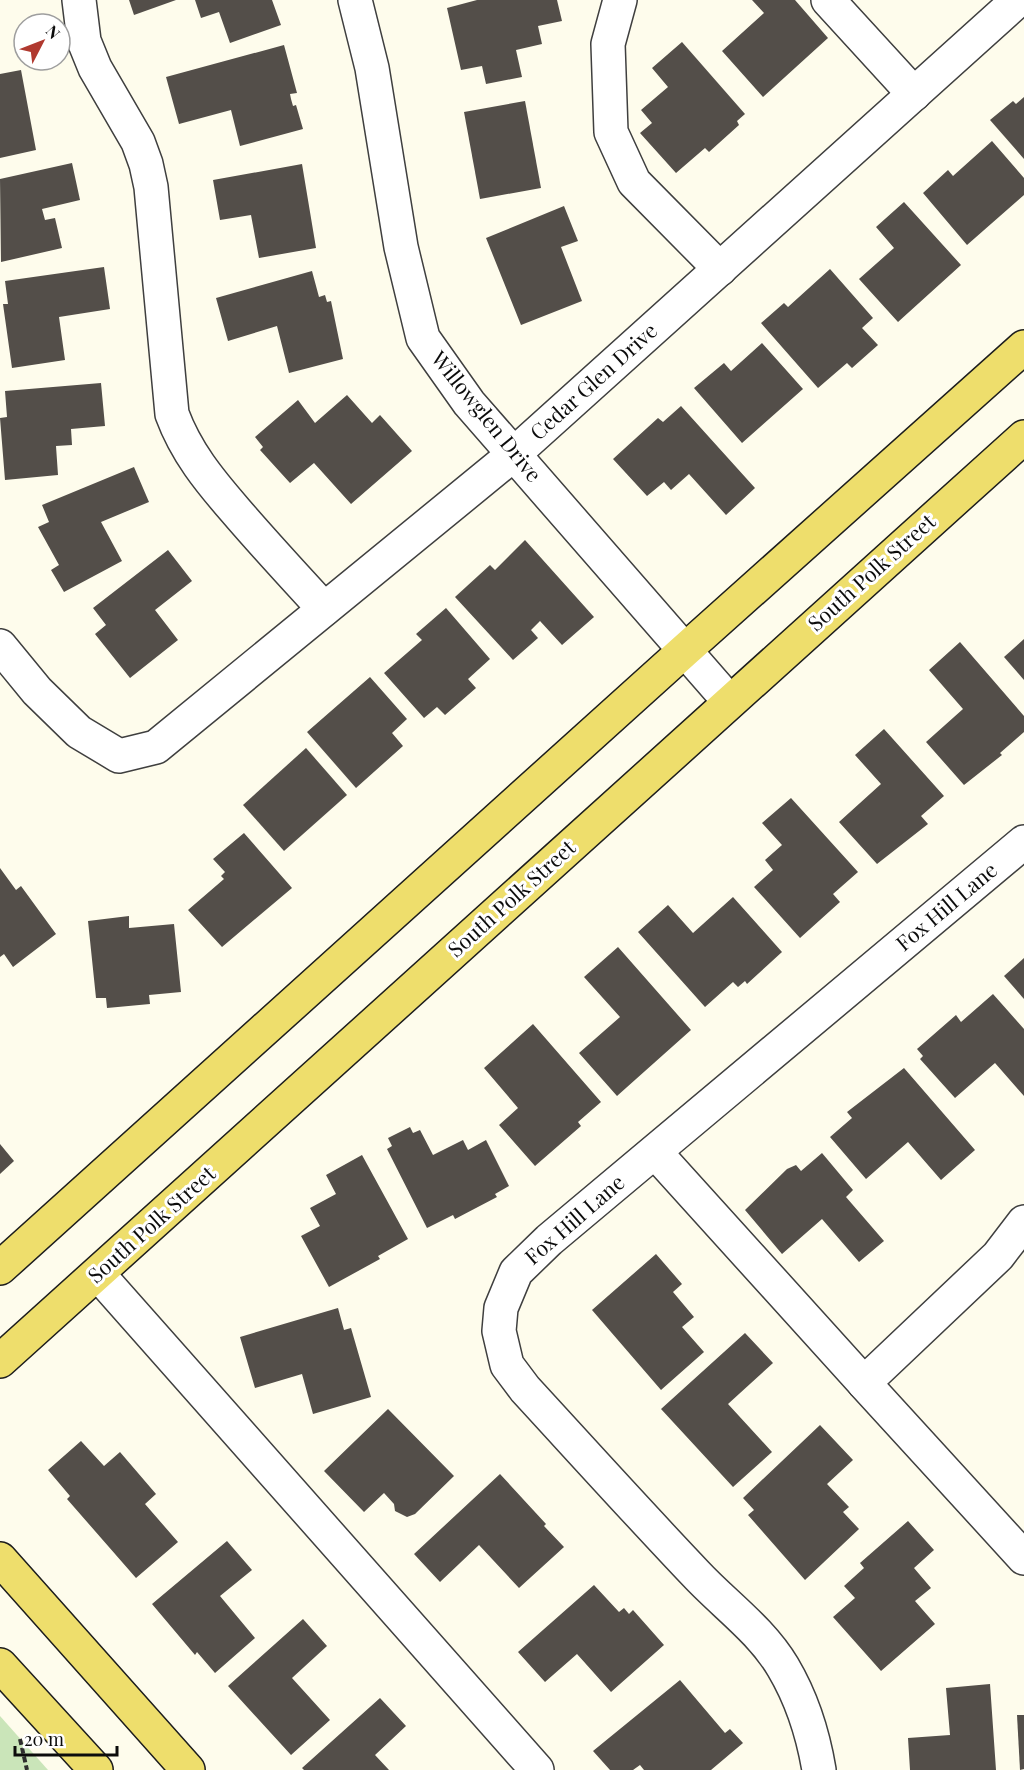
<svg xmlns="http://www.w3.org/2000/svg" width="1024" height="1770" font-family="'Playfair Display',serif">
<rect width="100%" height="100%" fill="#fefcec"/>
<!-- green -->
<path fill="#cae5b9" d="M0,1716L48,1770H0Z"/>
<!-- building -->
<g fill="#534e49">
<path d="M129,0H176L134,15Z"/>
<path d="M195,0H272L281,25L230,43L219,12L201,18Z"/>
<path d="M477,0H557L562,21L538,26L542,44L516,50L522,77L486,84L482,66L461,70L447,8Z"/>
<path d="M752,0H795L828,38L763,97L722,51L764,13Z"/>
<path d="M682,42L745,114L737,121L739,125L709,152L705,148L676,173L640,133L652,123L641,110L668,87L652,68Z"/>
<path d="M284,45L297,93L290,94L291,99L293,106L296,105L303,129L240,146L231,110L179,124L166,77Z"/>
<path d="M21,70L36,150L0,158V74Z"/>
<path d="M1024,97V159L990,120L1013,101L1016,104Z"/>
<path d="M525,101L541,188L480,199L464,112Z"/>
<path d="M992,141L1024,178V195L967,245L923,193L948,170L953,176Z"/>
<path d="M72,163L80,200L42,209L45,220L55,218L62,248L1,262L0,179Z"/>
<path d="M302,164L316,248L259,258L251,215L220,220L213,180Z"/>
<path d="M904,202L961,265L898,322L859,279L894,248L876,227Z"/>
<path d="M564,206L578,241L561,247L582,301L521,325L486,238Z"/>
<path d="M104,267L110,309L59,317L65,360L12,368L3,304H8L5,281Z"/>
<path d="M830,269L873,318L862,328L878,345L852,368L847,363L818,388L761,323L784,303L788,307Z"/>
<path d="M312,271L319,297L325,295L327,302L331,301L343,359L289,373L277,326L228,341L216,298Z"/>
<path d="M762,343L803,389L742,443L694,388L724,363L731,371Z"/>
<path d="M101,383L105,426L71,429L72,445L56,446L58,475L5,480L0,418L7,417L5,391Z"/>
<path d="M347,395L372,423L380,415L412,451L351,504L314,463L290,483L260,450L263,447L255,437L298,400L315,423Z"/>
<path d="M681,406L755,488L726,515L689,474L671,490L664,482L647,496L613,459L658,418L663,422Z"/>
<path d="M134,467L149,502L101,522L122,561L64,592L51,570L59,565L38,527L49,522L42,505Z"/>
<path d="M525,540L594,617L562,645L540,621L531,630L538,638L513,660L455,597L490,565L495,570Z"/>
<path d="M168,550L192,581L155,610L178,640L130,678L95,634L106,625L93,608Z"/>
<path d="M446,608L490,659L468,679L476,688L445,715L437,707L424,718L384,673L422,640L416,634Z"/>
<path d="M1024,639V680L1004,657Z"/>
<path d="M960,642L1024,716V732L1000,753L1002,755L964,785L926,742L963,709L929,670Z"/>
<path d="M370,677L407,719L392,733L403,746L356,788L307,732Z"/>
<path d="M884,729L944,796L921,816L928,824L877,864L839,822L881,784L855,755Z"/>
<path d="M306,748L347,795L284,851L243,805Z"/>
<path d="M791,798L858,872L833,894L840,902L800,938L754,887L773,870L765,860L782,845L762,823Z"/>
<path d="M244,833L292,888L222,947L188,910L224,879L221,876L225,872L213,859Z"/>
<path d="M0,868L16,890L21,886L56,934L13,967L4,954L0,957Z"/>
<path d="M733,897L782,952L747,984L745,981L738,987L733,982L705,1007L638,932L668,905L693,933Z"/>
<path d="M129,916V928L174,924L181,992L149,995L150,1004L107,1008L106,998H96L88,921Z"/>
<path d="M618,947L691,1030L617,1096L579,1053L620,1017L584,977Z"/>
<path d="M1024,958V999L1004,976Z"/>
<path d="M993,994L1024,1029V1096L995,1063L955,1098L920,1059L923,1056L917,1049L956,1015L961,1022Z"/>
<path d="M533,1024L601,1102L578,1122L581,1126L535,1166L499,1125L518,1108L484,1068Z"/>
<path d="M904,1068L975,1150L941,1180L908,1142L866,1179L830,1137L852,1118L847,1112Z"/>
<path d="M410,1127L413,1133L420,1130L433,1155L463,1140L468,1150L486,1140L509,1186L495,1194L497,1197L455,1219L453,1215L427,1228L387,1149L392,1146L388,1138Z"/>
<path d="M0,1144L14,1161L0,1174Z"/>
<path d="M822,1153L853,1190L846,1197L884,1241L859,1262L822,1219L782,1254L745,1210L787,1169L796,1165L801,1171Z"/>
<path d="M362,1155L408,1239L378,1256L380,1259L329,1287L301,1236L320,1226L310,1208L336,1194L326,1175Z"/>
<path d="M656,1254L682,1284L673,1292L694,1317L682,1327L704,1352L661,1390L592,1310Z"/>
<path d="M338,1308L344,1330L351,1328L371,1397L313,1414L302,1374L255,1388L240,1337Z"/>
<path d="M745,1333L773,1363L728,1404L772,1452L733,1487L661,1409Z"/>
<path d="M388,1409L454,1476L415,1514L407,1517L395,1511L394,1504L384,1493L364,1512L324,1471Z"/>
<path d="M820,1425L853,1460L827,1484L849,1507L843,1512L859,1529L805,1580L748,1515L754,1510L743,1498Z"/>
<path d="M81,1441L104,1466L120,1452L156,1494L145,1504L178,1542L136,1578L67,1499L70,1496L48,1470Z"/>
<path d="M500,1474L546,1524L544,1526L564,1547L519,1588L479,1545L440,1582L414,1554Z"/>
<path d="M908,1521L934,1550L914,1568L931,1588L915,1601L935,1624L881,1671L833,1617L855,1598L844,1586L864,1568L860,1563Z"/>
<path d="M227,1541L252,1570L220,1596L255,1638L215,1673L197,1652L195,1655L152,1604Z"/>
<path d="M594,1585L619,1612L624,1608L629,1614L633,1610L664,1645L611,1692L577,1654L545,1682L518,1652Z"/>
<path d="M303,1619L327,1646L292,1678L330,1720L291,1755L228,1686Z"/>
<path d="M680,1680L725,1733L730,1729L743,1743L711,1770H644L640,1765L633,1770H610L593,1751Z"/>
<path d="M990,1684L996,1770H910L908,1738L950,1735L946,1688Z"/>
<path d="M380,1698L406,1726L375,1755L389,1770H304L302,1768Z"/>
<path d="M1017,1715H1024V1769L1020,1770Z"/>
</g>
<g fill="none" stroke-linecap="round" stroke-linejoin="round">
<!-- minor casing -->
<g stroke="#3f3f3f" stroke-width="36">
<g id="minor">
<path d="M79,0L84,41L95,68L138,142L146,164L151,187L172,414C186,452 209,480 235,510C264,544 294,576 324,609"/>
<path d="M355,0L372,68L401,247L423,338L469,403L729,701"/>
<path d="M620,0L608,44L611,132L634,182L720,269"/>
<path d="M828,0L914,94"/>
<path d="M0,646L37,691L79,732L119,756L156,747L514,454L1018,0"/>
<path d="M655,1152L864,1383"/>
<path d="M1024,1222L998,1256L864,1383L1024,1558"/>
<path d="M98,1274L537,1770"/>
<path d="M819,1770C813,1734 802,1699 783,1667C761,1630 725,1605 696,1574C638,1513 582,1451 525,1389L507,1365L499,1331L501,1308L516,1272L549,1240L1024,842"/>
</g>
</g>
<!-- major casing -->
<g stroke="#1d1d1d" stroke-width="36">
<g id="major">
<path d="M0,1268L684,651L1024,347"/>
<path d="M0,1361L1024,437"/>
<path d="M0,1559L188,1770"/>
<path d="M0,1665L96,1770"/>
</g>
</g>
<!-- path -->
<path stroke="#2e2e2e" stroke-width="4" stroke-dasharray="6 3" stroke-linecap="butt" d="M20,1739L27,1770"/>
<!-- minor -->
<use href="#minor" stroke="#fff" stroke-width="33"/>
<!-- major -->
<use href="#major" stroke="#eede6c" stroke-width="33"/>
</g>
<g text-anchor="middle" stroke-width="6" stroke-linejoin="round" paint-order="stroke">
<!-- street labels -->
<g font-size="21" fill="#0c0c0c" stroke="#fff">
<text transform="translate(594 382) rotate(-42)" y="7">Cedar Glen Drive</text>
<text transform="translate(486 417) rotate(51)" y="7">Willowglen Drive</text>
<text transform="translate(872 573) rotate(-42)" y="7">South Polk Street</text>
<text transform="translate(512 899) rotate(-42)" y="7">South Polk Street</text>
<text transform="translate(947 907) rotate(-40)" y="7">Fox Hill Lane</text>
<text transform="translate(575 1220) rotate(-41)" y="7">Fox Hill Lane</text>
<text transform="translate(152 1225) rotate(-42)" y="7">South Polk Street</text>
</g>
</g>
<!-- north arrow -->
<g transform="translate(42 42) rotate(48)"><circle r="28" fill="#ffffff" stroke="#9e9e9e" stroke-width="1.5"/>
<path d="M0-4.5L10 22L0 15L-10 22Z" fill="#b0392f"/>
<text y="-9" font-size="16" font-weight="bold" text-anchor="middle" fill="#0c0c0c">N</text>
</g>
<!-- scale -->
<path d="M15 1746v9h102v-9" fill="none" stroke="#0c0c0c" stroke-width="3"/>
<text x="24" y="1746" font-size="18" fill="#0c0c0c" stroke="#ffffff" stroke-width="4.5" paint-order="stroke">20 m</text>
</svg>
